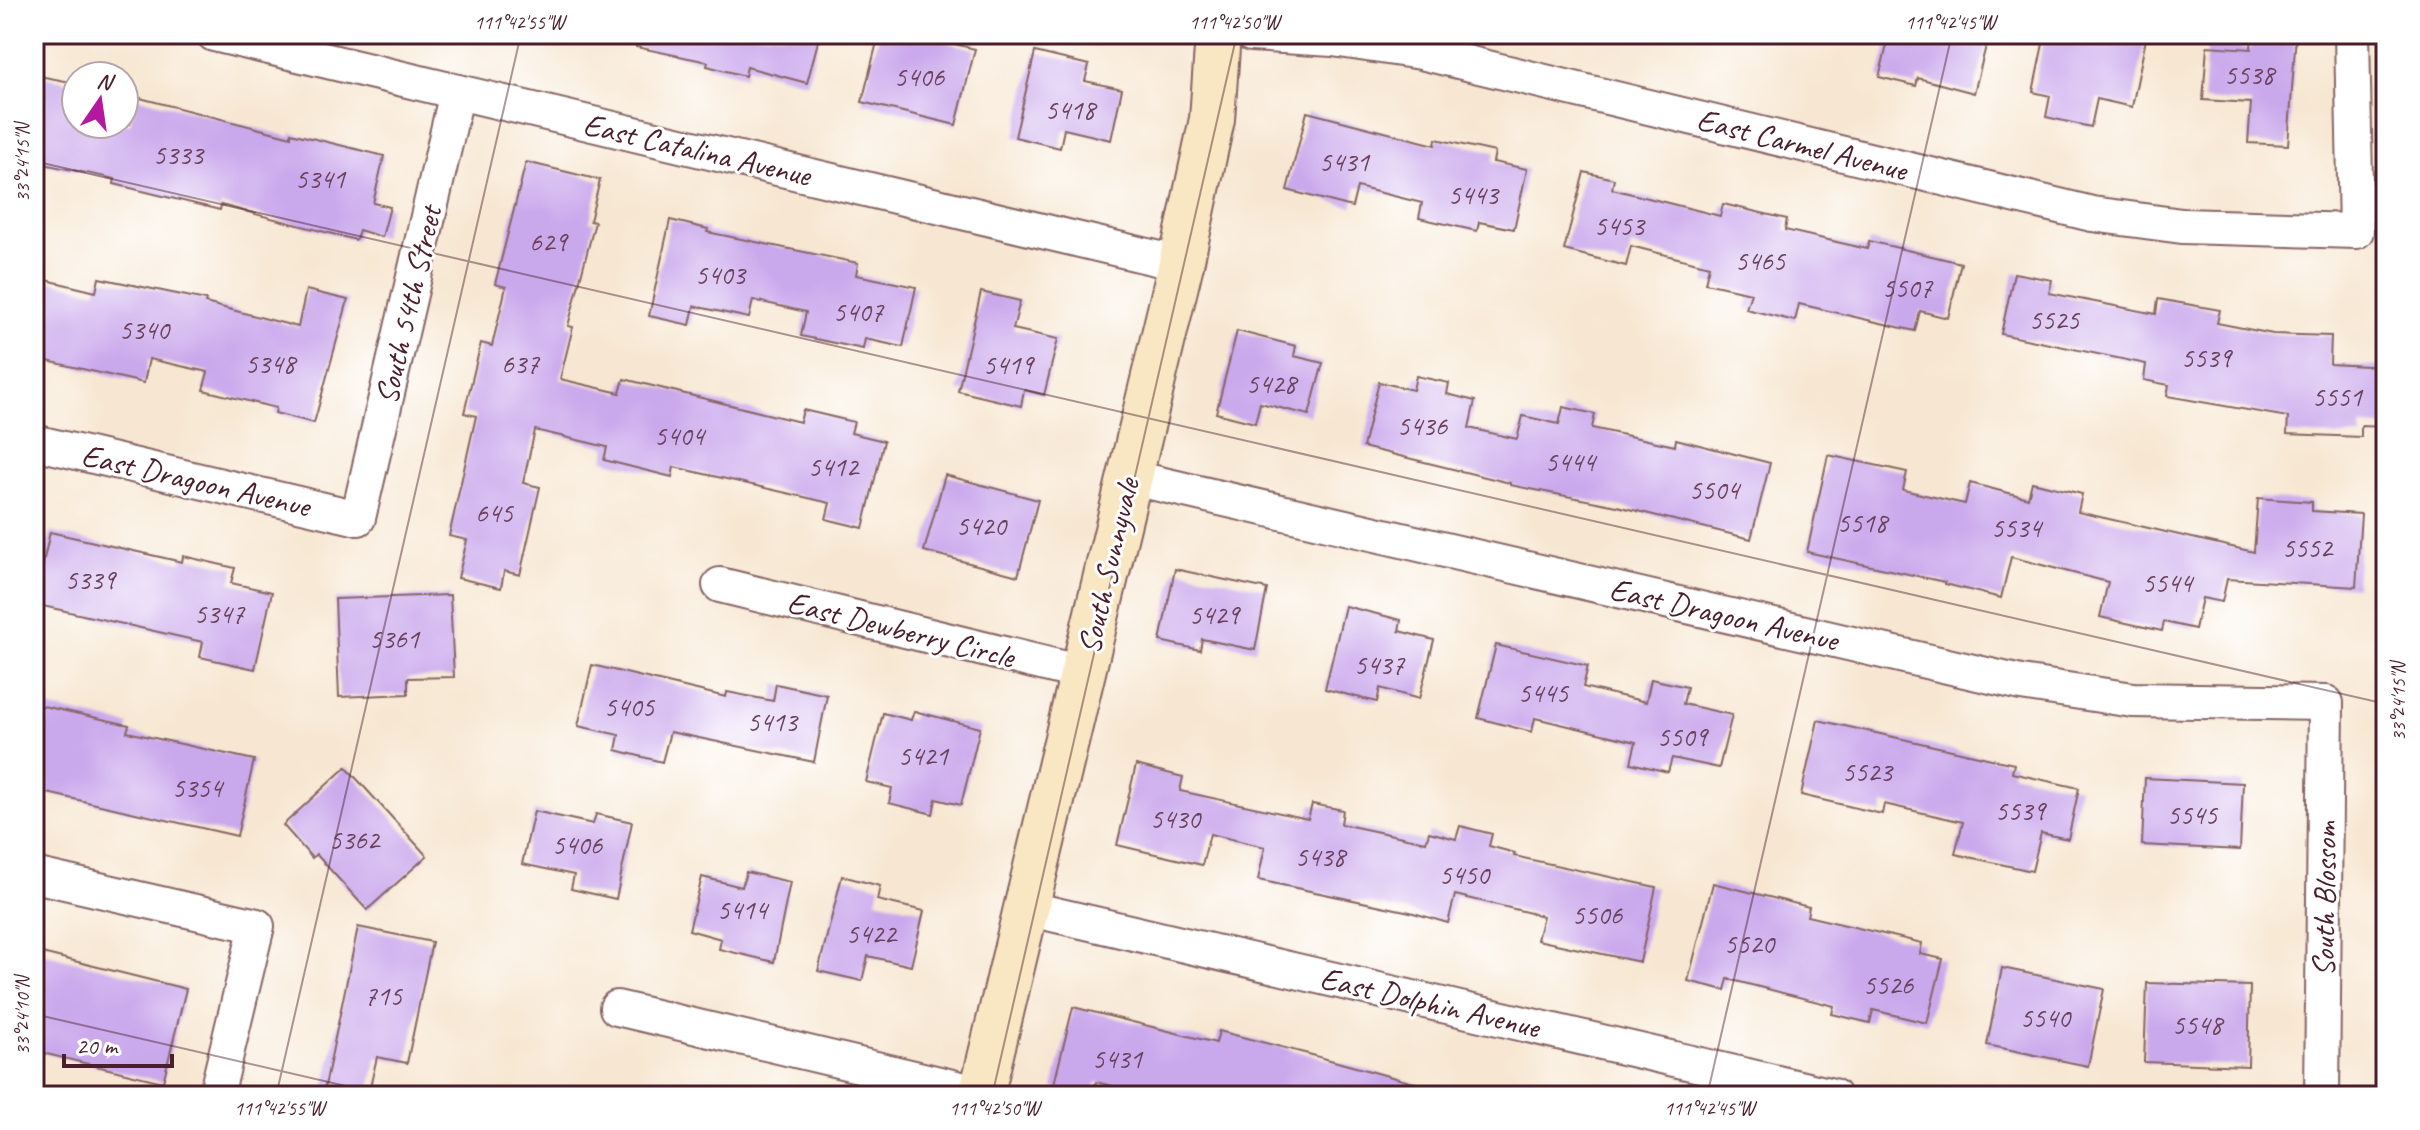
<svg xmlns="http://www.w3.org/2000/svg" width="2420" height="1130" font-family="Caveat,sans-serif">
<rect width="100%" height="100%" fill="#fff"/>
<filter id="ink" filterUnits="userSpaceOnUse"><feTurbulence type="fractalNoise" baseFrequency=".0125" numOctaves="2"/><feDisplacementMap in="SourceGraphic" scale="16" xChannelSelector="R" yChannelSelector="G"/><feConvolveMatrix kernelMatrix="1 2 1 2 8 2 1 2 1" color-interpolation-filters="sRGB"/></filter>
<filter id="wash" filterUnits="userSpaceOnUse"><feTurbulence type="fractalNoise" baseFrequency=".006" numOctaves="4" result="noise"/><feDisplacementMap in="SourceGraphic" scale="32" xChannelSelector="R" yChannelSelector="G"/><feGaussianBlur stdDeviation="1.8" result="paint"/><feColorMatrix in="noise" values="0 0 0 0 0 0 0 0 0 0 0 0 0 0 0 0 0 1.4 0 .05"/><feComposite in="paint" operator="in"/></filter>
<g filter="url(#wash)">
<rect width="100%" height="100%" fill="#f7e7d2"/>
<g id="blocks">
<!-- building -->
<g fill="#caa8ec">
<path d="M637,34H820L807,83L747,67L745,76L707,66L708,62L636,47Z"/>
<path d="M879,34H913L975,49L956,125L862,102Z"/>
<path d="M1890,34H1989L1974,93L1918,78L1916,86L1879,77Z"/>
<path d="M2045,34H2147L2132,107L2097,99L2091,127L2046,117L2050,96L2033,92Z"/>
<path d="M2252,34H2296L2288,145L2248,143L2251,103L2203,100L2207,46L2251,49Z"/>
<path d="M1035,52L1089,65L1085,81L1122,89L1111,140L1064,129L1060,148L1015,137Z"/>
<path d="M34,75L76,83V124H130L136,97L291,137V133L384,156L373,203L390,207L382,237L359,230L356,240L221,205L220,210L114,184L115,179L34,162Z"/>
<path d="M1307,112L1435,145L1436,139L1495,152L1493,162L1527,169L1514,229L1479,222L1477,231L1419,218L1422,203L1357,187L1352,207L1287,190Z"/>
<path d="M526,162L600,180L590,221L595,222L568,326L573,327L560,379L620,393L624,379L800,422L803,410L854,422L851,433L884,441L863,528L826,519L830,503L674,467L672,477L604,460L607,447L535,430L523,483L540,487L520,575L504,571L501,588L458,578L467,540L449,536L476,416L464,413L481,343L492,346L506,287L495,284Z"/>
<path d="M1584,172L1614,179L1612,189L1720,216L1723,204L1787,219L1785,230L1867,249L1869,241L1961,263L1948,318L1920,311L1915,331L1799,304L1795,321L1746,309L1751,293L1705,283L1709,266L1631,246L1626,266L1564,250Z"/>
<path d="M670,220L708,229L707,232L858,263L856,275L916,287L903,347L865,339L863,349L801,336L806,312L753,300L749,318L694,306L690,325L649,316Z"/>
<path d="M2014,273L2052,280L2049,293L2156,314L2158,299L2220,310L2217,323L2273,334L2331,336L2330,364L2386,367V427L2361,426V437L2287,434L2288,417L2167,396L2169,385L2144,380L2146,364L2001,334Z"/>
<path d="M34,277L96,292L99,278L206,300L205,303L298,327L306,290L348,300L314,423L275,413L276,408L203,390L208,372L149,359L144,383L34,358Z"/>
<path d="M981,292L1020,301L1013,329L1058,339L1044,395L1024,390L1021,406L958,391Z"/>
<path d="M1237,331L1296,346L1294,356L1323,363L1309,415L1260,403L1255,423L1216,413Z"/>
<path d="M1416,376L1449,383L1447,394L1475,401L1469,428L1517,439L1523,416L1559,424L1563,407L1595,414L1592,428L1675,446L1676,439L1770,463L1751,539L1617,506L1510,485V483L1363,447L1379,382L1413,390Z"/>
<path d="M1828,455L1907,472L1903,490L1965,504L1970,483L2028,498L2032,482L2082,494L2078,512L2254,552L2258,498L2312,502V511L2361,514L2356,587L2227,579L2222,602L2202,598L2195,629L2164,622L2162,631L2100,617L2108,582L2011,557L2001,598L1945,584V582L1807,552Z"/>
<path d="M945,475L1038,500L1018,576L924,551Z"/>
<path d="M50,532L182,562L183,556L235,568L231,583L272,592L255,669L200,657L203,642L34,604Z"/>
<path d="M1175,569L1267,589L1255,650L1202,639L1200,650L1160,641Z"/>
<path d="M450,595L454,677L408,678V694L339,697L335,599Z"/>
<path d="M1345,606L1401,620L1399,631L1434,640L1419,699L1380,688L1377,702L1325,689Z"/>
<path d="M1496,645L1588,666L1583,687L1646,702L1651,679L1687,687L1683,704L1732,715L1719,768L1672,758L1668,772L1631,763L1636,742L1535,718L1532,732L1478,718Z"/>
<path d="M592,665L726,697L727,692L773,701L776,684L827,695L814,762L670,732L662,762L616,750L619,735L578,726Z"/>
<path d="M34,704L129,725L127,732L254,760L237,836L34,790Z"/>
<path d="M914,711L980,728L961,805L936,799L933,814L889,803L892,788L866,782L883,713L911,720Z"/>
<path d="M1818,720L2014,764L2012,773L2079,788L2068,839L2041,833L2032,871L1955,854L1963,822L1884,804L1882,814L1801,795Z"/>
<path d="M1136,765L1183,777L1180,791L1308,819L1312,804L1343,810L1341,824L1426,842L1429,832L1456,839L1460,826L1492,834L1489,846L1515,853L1514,856L1656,887L1640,962L1537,940L1543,916L1455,895L1448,923L1410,912L1258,880L1265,847L1210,834L1202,865L1117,845Z"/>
<path d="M346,767L427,856L367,910L316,854L312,858L283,825Z"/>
<path d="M2145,778L2243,783L2240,850L2142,845Z"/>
<path d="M534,811L593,824L596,814L632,822L616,899L571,889L574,875L522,864Z"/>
<path d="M746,872L790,882L774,962L719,949L721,939L689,930L702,877L742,887Z"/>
<path d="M842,876L880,886L877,900L924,911L911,966L868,956L862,981L818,971Z"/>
<path d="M1713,883L1809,907L1807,916L1922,943L1920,954L1943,959L1927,1023L1873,1010L1870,1023L1832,1014L1834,1006L1728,979L1725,990L1688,981Z"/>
<path d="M358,927L432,942L407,1063L377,1057L368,1096H323Z"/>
<path d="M34,951L186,989L163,1082L34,1051Z"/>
<path d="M2002,968L2104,989L2088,1066L1987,1045Z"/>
<path d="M2147,983L2250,986L2248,1066L2144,1062Z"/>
<path d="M1073,1007L1216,1043L1219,1031L1312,1055L1428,1087L1427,1096H1151L1096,1082L1092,1096H1083L1053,1088Z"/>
</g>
</g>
</g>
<g filter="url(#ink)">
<use href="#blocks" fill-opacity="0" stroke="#876565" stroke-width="2"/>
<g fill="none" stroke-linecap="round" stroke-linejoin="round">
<!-- street casing -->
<g stroke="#876565" stroke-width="38">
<g id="street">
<path d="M214,34L1181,264"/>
<path d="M1251,34L1333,39L1421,52L2092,214L2182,226L2356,231L2352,34"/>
<path d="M34,442L358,518L457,92"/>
<path d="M1129,477L2021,683L2133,700L2326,703L2322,1096"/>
<path d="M720,585L1082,673"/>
<path d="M34,875L257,926L216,1096"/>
<path d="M1026,908L1833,1096"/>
<path d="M617,1008L982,1094"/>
</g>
</g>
<!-- secondary casing -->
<g stroke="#876565" stroke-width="48">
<path id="secondary" d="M981,1096L1181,264L1212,119L1218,34"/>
</g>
<!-- street -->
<use href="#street" stroke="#fff" stroke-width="34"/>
<!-- secondary -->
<use href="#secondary" stroke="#f9e7c3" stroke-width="44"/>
</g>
</g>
<!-- ticks -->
<path fill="none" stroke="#4a1f2b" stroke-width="2" stroke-opacity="0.45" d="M34,161L2386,704M34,1014L389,1096M276,1096L521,34M992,1096L1237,34M1707,1096L1952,34"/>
<g text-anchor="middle" stroke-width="6" stroke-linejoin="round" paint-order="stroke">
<!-- number labels -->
<g font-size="28" fill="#6a415b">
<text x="2249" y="84">5538</text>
<text x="919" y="86">5406</text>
<text x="1070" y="119">5418</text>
<text x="178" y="164">5333</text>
<text x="1344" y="171">5431</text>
<text x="320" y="188">5341</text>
<text x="1473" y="204">5443</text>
<text x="1619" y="235">5453</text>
<text x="548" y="251">629</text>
<text x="1760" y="270">5465</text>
<text x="720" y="284">5403</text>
<text x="1907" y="297">5507</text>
<text x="858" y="321">5407</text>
<text x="2054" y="329">5525</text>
<text x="144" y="339">5340</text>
<text x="2206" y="367">5539</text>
<text x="270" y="373">5348</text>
<text x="520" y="373">637</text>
<text x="1008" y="374">5419</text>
<text x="1271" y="393">5428</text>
<text x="2337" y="406">5551</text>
<text x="1422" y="435">5436</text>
<text x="679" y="445">5404</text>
<text x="1570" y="471">5444</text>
<text x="833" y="476">5412</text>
<text x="1714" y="499">5504</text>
<text x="494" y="522">645</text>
<text x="1862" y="532">5518</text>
<text x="981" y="535">5420</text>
<text x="2016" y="537">5534</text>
<text x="2307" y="557">5552</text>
<text x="90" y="589">5339</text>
<text x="2167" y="592">5544</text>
<text x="219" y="623">5347</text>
<text x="1214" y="624">5429</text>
<text x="394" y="648">5361</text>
<text x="1379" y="674">5437</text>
<text x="1543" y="702">5445</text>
<text x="629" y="716">5405</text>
<text x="772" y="731">5413</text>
<text x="1682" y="746">5509</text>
<text x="923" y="765">5421</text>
<text x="1867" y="781">5523</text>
<text x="197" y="797">5354</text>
<text x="2020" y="820">5539</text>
<text x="2192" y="824">5545</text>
<text x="1175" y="828">5430</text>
<text x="354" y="849">5362</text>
<text x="577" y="854">5406</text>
<text x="1320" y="866">5438</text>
<text x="1464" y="884">5450</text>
<text x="742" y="919">5414</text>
<text x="1597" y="924">5506</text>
<text x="871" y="943">5422</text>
<text x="1749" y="953">5520</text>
<text x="1888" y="994">5526</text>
<text x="383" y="1005">715</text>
<text x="2045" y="1027">5540</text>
<text x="2197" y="1034">5548</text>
<text x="1117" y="1068">5431</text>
</g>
<!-- street labels -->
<g font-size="32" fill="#4a1f2b" stroke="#fff">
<text transform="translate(1802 144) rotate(14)" y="11">East Carmel Avenue</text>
<text transform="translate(697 149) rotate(13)" y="11">East Catalina Avenue</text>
<text transform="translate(408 305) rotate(-77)" y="11">South 54th Street</text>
<text transform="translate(196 480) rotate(13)" y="11">East Dragoon Avenue</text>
<text transform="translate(1108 566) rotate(-77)" y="11">South Sunnyvale</text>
<text transform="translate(1724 614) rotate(13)" y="11">East Dragoon Avenue</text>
<text transform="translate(901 629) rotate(14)" y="11">East Dewberry Circle</text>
<text transform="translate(2324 899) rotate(-89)" y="11">South Blossom</text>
<text transform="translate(1430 1002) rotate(13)" y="11">East Dolphin Avenue</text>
</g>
</g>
<!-- margin -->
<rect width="2420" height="1130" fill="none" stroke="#fff" stroke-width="88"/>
<!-- north arrow -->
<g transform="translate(100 100) rotate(13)"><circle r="38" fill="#ffffff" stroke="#b7a5aa" stroke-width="2"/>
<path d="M0-6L14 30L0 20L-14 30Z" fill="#b5179e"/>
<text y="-12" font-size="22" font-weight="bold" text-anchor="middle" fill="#4a1f2b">N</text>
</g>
<!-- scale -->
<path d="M64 1054v12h108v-12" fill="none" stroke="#4a1f2b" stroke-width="4"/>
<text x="76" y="1054" font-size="24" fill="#4a1f2b" stroke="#ffffff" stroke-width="6" paint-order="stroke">20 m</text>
<rect x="44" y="44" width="2332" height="1042" fill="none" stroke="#4a1f2b" stroke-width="3"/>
<g font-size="20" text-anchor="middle" fill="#4a1f2b">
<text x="519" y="29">111°42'55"W</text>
<text x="1234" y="29">111°42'50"W</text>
<text x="1950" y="29">111°42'45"W</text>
<text transform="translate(22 163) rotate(-90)" y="7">33°24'15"N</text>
<text transform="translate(2398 702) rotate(-90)" y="7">33°24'15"N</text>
<text transform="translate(22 1016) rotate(-90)" y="7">33°24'10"N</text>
<text x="279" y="1115">111°42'55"W</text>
<text x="994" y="1115">111°42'50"W</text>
<text x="1709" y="1115">111°42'45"W</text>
</g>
</svg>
